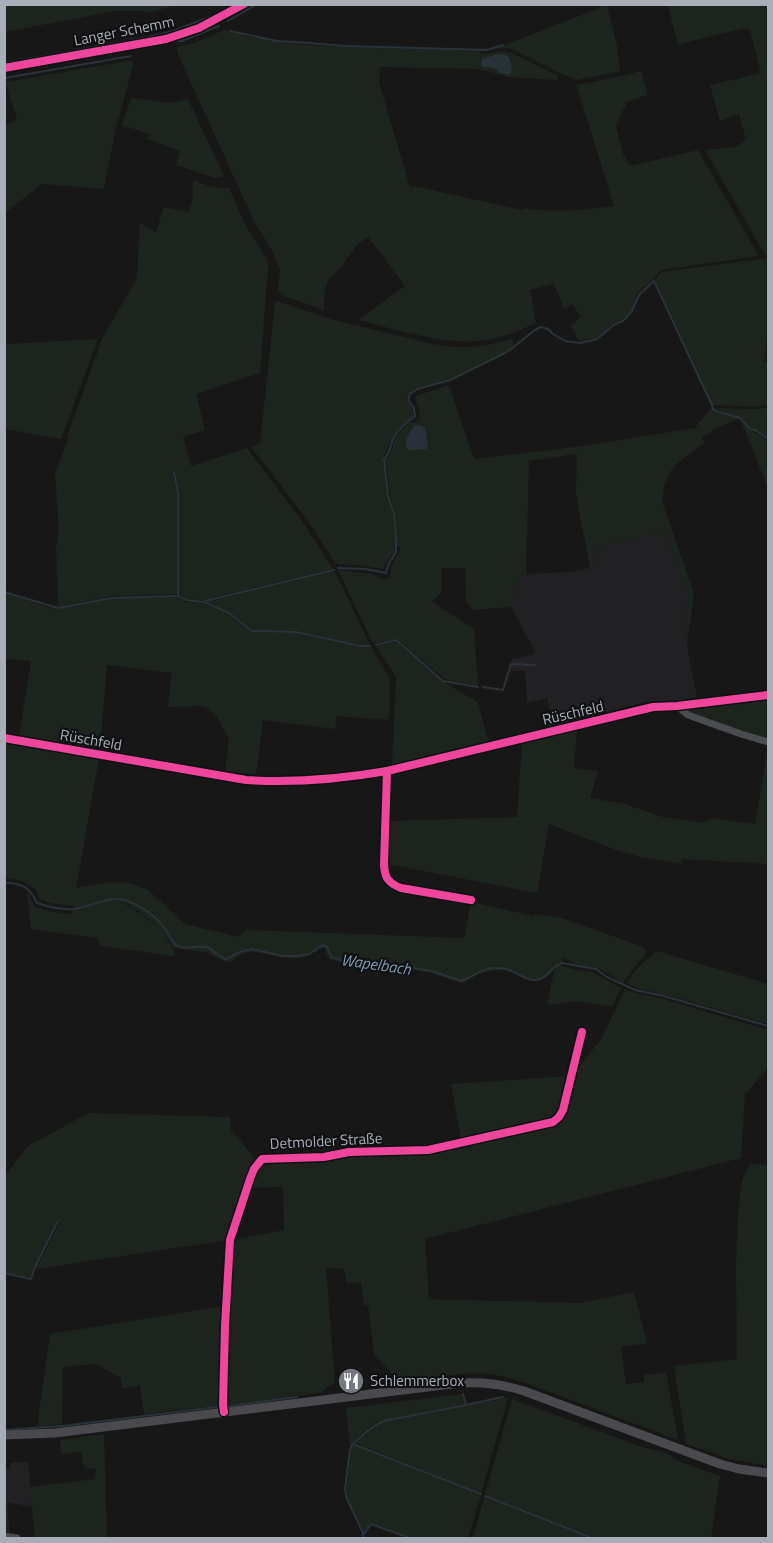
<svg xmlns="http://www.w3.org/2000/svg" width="773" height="1543" font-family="'Titillium Web',sans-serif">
<rect width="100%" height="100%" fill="#171717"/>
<!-- built -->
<g fill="#212123">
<path d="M665,531L689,598L684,619L689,659L697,697L675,701L645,702L554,726L547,698L527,703L525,671H510L512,659L533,655L535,651L511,607L518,573L526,574L570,572L594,567L593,548Z"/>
<path d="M28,1461L32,1507L7,1502L10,1533L5,1532L4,1470L10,1469V1463Z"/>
</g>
<!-- green -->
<g fill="#1d241e">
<path d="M5,4H176V5L148,13L143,11H115L5,32Z"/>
<path d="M607,5L617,45L620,71L577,80L560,73L514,50L507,48H497Z"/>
<path d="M668,5H768V255H765L705,150L736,147L746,140L739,114L720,121L710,85L761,73L750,30L746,28L687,42L678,46Z"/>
<path d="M224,30C273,45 324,47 374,48C409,49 445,50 480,51L481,55L501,51L512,53L558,76L557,80L510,77L478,69L380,67L379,82L410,187L414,186L523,210L524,208C554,213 584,210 614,206L576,84L579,85L631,74L641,70L648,95L625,102L626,108H624L616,126L623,154L630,166L698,150L759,256L660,270L655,278L637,294L632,310L622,320L614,323L597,338L578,340L571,326L581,317L572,304L564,309L554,284L530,290L536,323C522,329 508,336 492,339C450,348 400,330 358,320L405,286L368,237L357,245L342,266L327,282L324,296V310L281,295L278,290L280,271L272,250L254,221L179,57L176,47L192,44Z"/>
<path d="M133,60V66L116,128L104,189L42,184L5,213V125L17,119L5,82Z"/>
<path d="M131,98L173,103L188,99L224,176L215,178L176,165L180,151L147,139L149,134L122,125Z"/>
<path d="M193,180L212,187L229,188L247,228L267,259L268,268L260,373L196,394L205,430L183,437L191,466L247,448L302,521L333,569L203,600L186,599L179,595V494L175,471L173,472L177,494V594L112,596L58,607L56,547L59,530L55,474L69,437H67L102,339L137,278L140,223L156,232L164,207L189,212L193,198Z"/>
<path d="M768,258V329L764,362H768V405L757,407L713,405L655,280L661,272Z"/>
<path d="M277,301L334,320L433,344L452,347H474L492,344L512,339L514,345L507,351L449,379L415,388L408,395L406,400L413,408L414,416L404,424L393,436L383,459L387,494L393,515L395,551L382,569L366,566L336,564L306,518L251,447L260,444L275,303Z"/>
<path d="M98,339L61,439L5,429V344Z"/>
<path d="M449,385L474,459L583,446L695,428L710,409L738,419L713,430L702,438L705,443C681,459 660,471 663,504L693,590V603L687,642L684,619L689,598L665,531L593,548L594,567L590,568L576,494L577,454L529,461L526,574L518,573L511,607L473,610L466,601L465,568H442L441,594L431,601L474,629L478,686L445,679L396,639L373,644L338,570L372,574L381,579H386L389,578L392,564L400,551V546H397L395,514L390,494L386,459C392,453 392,447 395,439C398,433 404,427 409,422L414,423L420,419L419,407L415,400L416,396Z"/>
<path d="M768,407V438L757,430L750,427L740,418L724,411L714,409V408L757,409Z"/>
<path d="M741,421C749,430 759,434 768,441V488Z"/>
<path d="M335,571L370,645H360L296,631L253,630L229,612L206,602Z"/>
<path d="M5,593L54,609L112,599L178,597L185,602L204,603L228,614L252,632L296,633L360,647H371L389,678L390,684L389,718L386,720L337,716L335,729L263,720L256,774L225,772L229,739L216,716L205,706L168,707L172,673L107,665L100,749L19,735L31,661L5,659Z"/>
<path d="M396,642L443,682L478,702L488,741L392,765L396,677L376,646Z"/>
<path d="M768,700V740L740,731L687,711V709Z"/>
<path d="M577,730L574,768L598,771L590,798L625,804L662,817L704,823L712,818L755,824L768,746V864L682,859L681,864L641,857L619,851L549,824L537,893L387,864L389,821L517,817L522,743Z"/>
<path d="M4,743L99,759L76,888L110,882L130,883L148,890L185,924L239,937L246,930L464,938L471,902L533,916L534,914L565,919L643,947L645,949V956L637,963L623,983L598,968L576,964L564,958L561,964L559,965L575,970L592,972L621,988L612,1007L576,1001L547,1005L554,972L558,966C546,979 538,985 521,977C517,975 512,972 508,971C491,967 476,975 462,983L431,973L414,970L396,971L385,963L359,967L328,959L325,948H320C289,974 262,942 239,956C236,957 234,960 232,962L222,961L208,953L174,948L160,927L127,903L118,902L127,905L160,927L173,949L175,950L174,956L100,946L98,938L31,929L27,892L35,907L53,912L72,914L73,906L51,903L40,899L35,889L23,881L5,878Z"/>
<path d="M657,951L768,984V1024L671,996L637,988L626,983L638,967Z"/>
<path d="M625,989L635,993L663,999L768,1030V1068L748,1091L745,1092L741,1158L425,1239L429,1299L580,1303L634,1292L647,1343L621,1347L626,1384L644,1382V1375L666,1372L678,1440L523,1382C512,1379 502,1376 491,1374C461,1371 429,1379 400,1383L374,1354L368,1305H364L361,1282L347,1283L344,1269L326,1268L335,1382L320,1393L226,1405L229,1306L233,1240L284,1230L283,1187L249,1188L259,1165L264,1162L351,1155L418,1154L561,1118L576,1071L602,1038Z"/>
<path d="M569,1076C565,1090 564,1111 551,1119L461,1139L451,1084Z"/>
<path d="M88,1113L230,1117L231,1130L255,1159V1162L247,1178L228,1240L36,1269L60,1222L58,1220L33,1268L30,1278L5,1272V1242H7L4,1221L5,1176L28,1146Z"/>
<path d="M750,1164L768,1165V1466L729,1459L686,1444L674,1366L737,1359L736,1267L738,1212L742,1179Z"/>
<path d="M223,1306L218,1406L144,1414L140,1386L122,1388L121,1378L96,1364L63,1367L62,1424L37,1427L50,1334Z"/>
<path d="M462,1394L464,1404L375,1423L367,1429L350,1446L346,1408Z"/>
<path d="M506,1398H508L481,1493L356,1443C365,1434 372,1427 384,1422Z"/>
<path d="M512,1399L642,1447L664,1452L683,1463L720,1476L711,1538H595L485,1495Z"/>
<path d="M104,1434L107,1538L35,1537L30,1487L95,1479L96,1469L86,1468L82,1462L81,1452L61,1454L60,1440Z"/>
<path d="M354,1445L481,1495L468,1538H413L371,1523L364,1532L348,1499L346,1490L351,1450Z"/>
<path d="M484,1497L589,1538H473Z"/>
</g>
<!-- water -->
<g fill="#2a3239">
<path d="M498,54C500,54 503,54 505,55C512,57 512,67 511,73L509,74L499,73L497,69L481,66L482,59Z"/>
<path d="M420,425L424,427L426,432L428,446L426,449L411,450L407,448C404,440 410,433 414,426Z"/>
</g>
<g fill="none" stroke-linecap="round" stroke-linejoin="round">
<!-- stream -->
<g stroke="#2a3239" stroke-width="2">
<path d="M228,21L257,4"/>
<path d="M230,31L277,41L309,43L345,46L487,50L503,45"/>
<path d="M177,41H182L219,26"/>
<path d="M4,63L144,38L173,31L215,15"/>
<path d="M5,78L131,56"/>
<path d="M174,472L178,494V596"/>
<path d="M338,568L366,569L386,573L388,565L396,552V541L394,514L388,495L384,459C391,453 390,444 394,437C399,428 407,422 415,416L414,408L408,400L410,394L417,389L450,380L507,352L535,330L541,327L548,329L553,334L565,341L580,343L597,339L615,324L623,321L632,311L639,295L654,281L712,405L713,410L740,418L749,428L757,431L768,439"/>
<path d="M4,592L58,608L112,598L178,596L186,600L204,602L229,613L252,631L296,632L360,646H370"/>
<path d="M205,601L334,570"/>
<path d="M376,645L396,640L443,681L478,687"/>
<path d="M483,687L503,690L511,664L536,665"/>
<path d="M4,883C22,882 30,888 37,903C49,907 61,910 74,909C91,907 110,894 128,901C140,906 154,915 162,925C167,930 170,939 175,944C184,952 196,944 207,947C214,950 218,957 226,959L240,952L252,949L282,956H298L309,954L323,945L327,947L331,957L359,965L379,961L390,964L398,968H414L432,971L461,981C474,977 478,969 495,968C499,968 505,968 509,970C518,973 529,983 540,979C549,976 553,965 562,963L596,969L607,977L635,990L664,996L768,1026"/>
<path d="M4,1273L31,1279L34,1269L58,1221"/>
<path d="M466,1405L503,1397"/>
<path d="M228,1406L297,1397"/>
<path d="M4,1430L62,1426L217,1407"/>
<path d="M354,1443C364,1434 371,1426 384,1421L466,1405L463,1394"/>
<path d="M485,1496L592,1538"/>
<path d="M364,1534L371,1524L410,1538"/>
<path d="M363,1538V1533L347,1499L345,1489L350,1450L353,1444L481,1494"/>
</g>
<!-- minor -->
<g stroke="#4b4c50" stroke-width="7">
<path d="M677,706L688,715L741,734L768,742"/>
<path d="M4,738L246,780C293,783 341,779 387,771L653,707L677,706L768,695"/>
<path d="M387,771L384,863C384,877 388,883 401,888L471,900"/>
<path d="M224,1412L223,1405L225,1326L230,1240L250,1179L254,1169L262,1159L324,1157L349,1152L428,1150L553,1122L559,1117L563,1110L582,1032"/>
<path d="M4,1536L17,1538"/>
</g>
<!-- tertiary -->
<path stroke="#4b4c50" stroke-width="8" d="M4,68L166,39L199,28L244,4"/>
<!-- secondary -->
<path stroke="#4a4a4e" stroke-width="9" d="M4,1435L55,1433L460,1383C484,1382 501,1384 524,1391L720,1464L739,1469L768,1473"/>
<!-- cycleway casing -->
<g stroke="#111113" stroke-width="11">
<g id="cycleway">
<path d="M4,68L166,39L199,28L244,4"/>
<path d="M4,738L246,780C293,783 341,779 387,771L653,707L677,706L768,695"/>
<path d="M387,771L384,863C384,877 388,883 401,888L471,900"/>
<path d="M224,1412L223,1405L225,1326L230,1240L250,1179L254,1169L262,1159L324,1157L349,1152L428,1150L553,1122L559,1117L563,1110L582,1032"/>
</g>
</g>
<!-- cycleway -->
<use href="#cycleway" stroke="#ed469a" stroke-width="8"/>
</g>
<!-- icons -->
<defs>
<g id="restaurant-disc" transform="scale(1.35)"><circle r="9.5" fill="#757880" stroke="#111113"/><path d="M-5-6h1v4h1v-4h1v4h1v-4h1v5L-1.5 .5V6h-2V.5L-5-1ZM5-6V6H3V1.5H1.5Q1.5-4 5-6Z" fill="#fff"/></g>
</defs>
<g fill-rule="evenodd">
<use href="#restaurant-disc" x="351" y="1381"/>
</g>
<g text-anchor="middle" stroke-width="4.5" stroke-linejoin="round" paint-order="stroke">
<!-- street labels -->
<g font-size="15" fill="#a8adb8" stroke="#111113">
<text transform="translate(124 31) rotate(-11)" y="5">Langer Schemm</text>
<text transform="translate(573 713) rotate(-13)" y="5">Rüschfeld</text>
<text transform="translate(91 740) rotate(10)" y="5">Rüschfeld</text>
<text transform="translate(326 1141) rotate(-3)" y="5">Detmolder Straße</text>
</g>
<!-- poi labels -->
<g font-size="15" fill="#a8adb8" stroke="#111113" text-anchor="start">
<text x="370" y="1386">Schlemmerbox</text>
</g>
<!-- water labels -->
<g font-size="16" font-style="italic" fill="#7f9bb3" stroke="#111113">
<text transform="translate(376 964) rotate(8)" y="6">Wapelbach</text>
</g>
</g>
<!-- border -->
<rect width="773" height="1543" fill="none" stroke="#a8adb8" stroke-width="12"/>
</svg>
